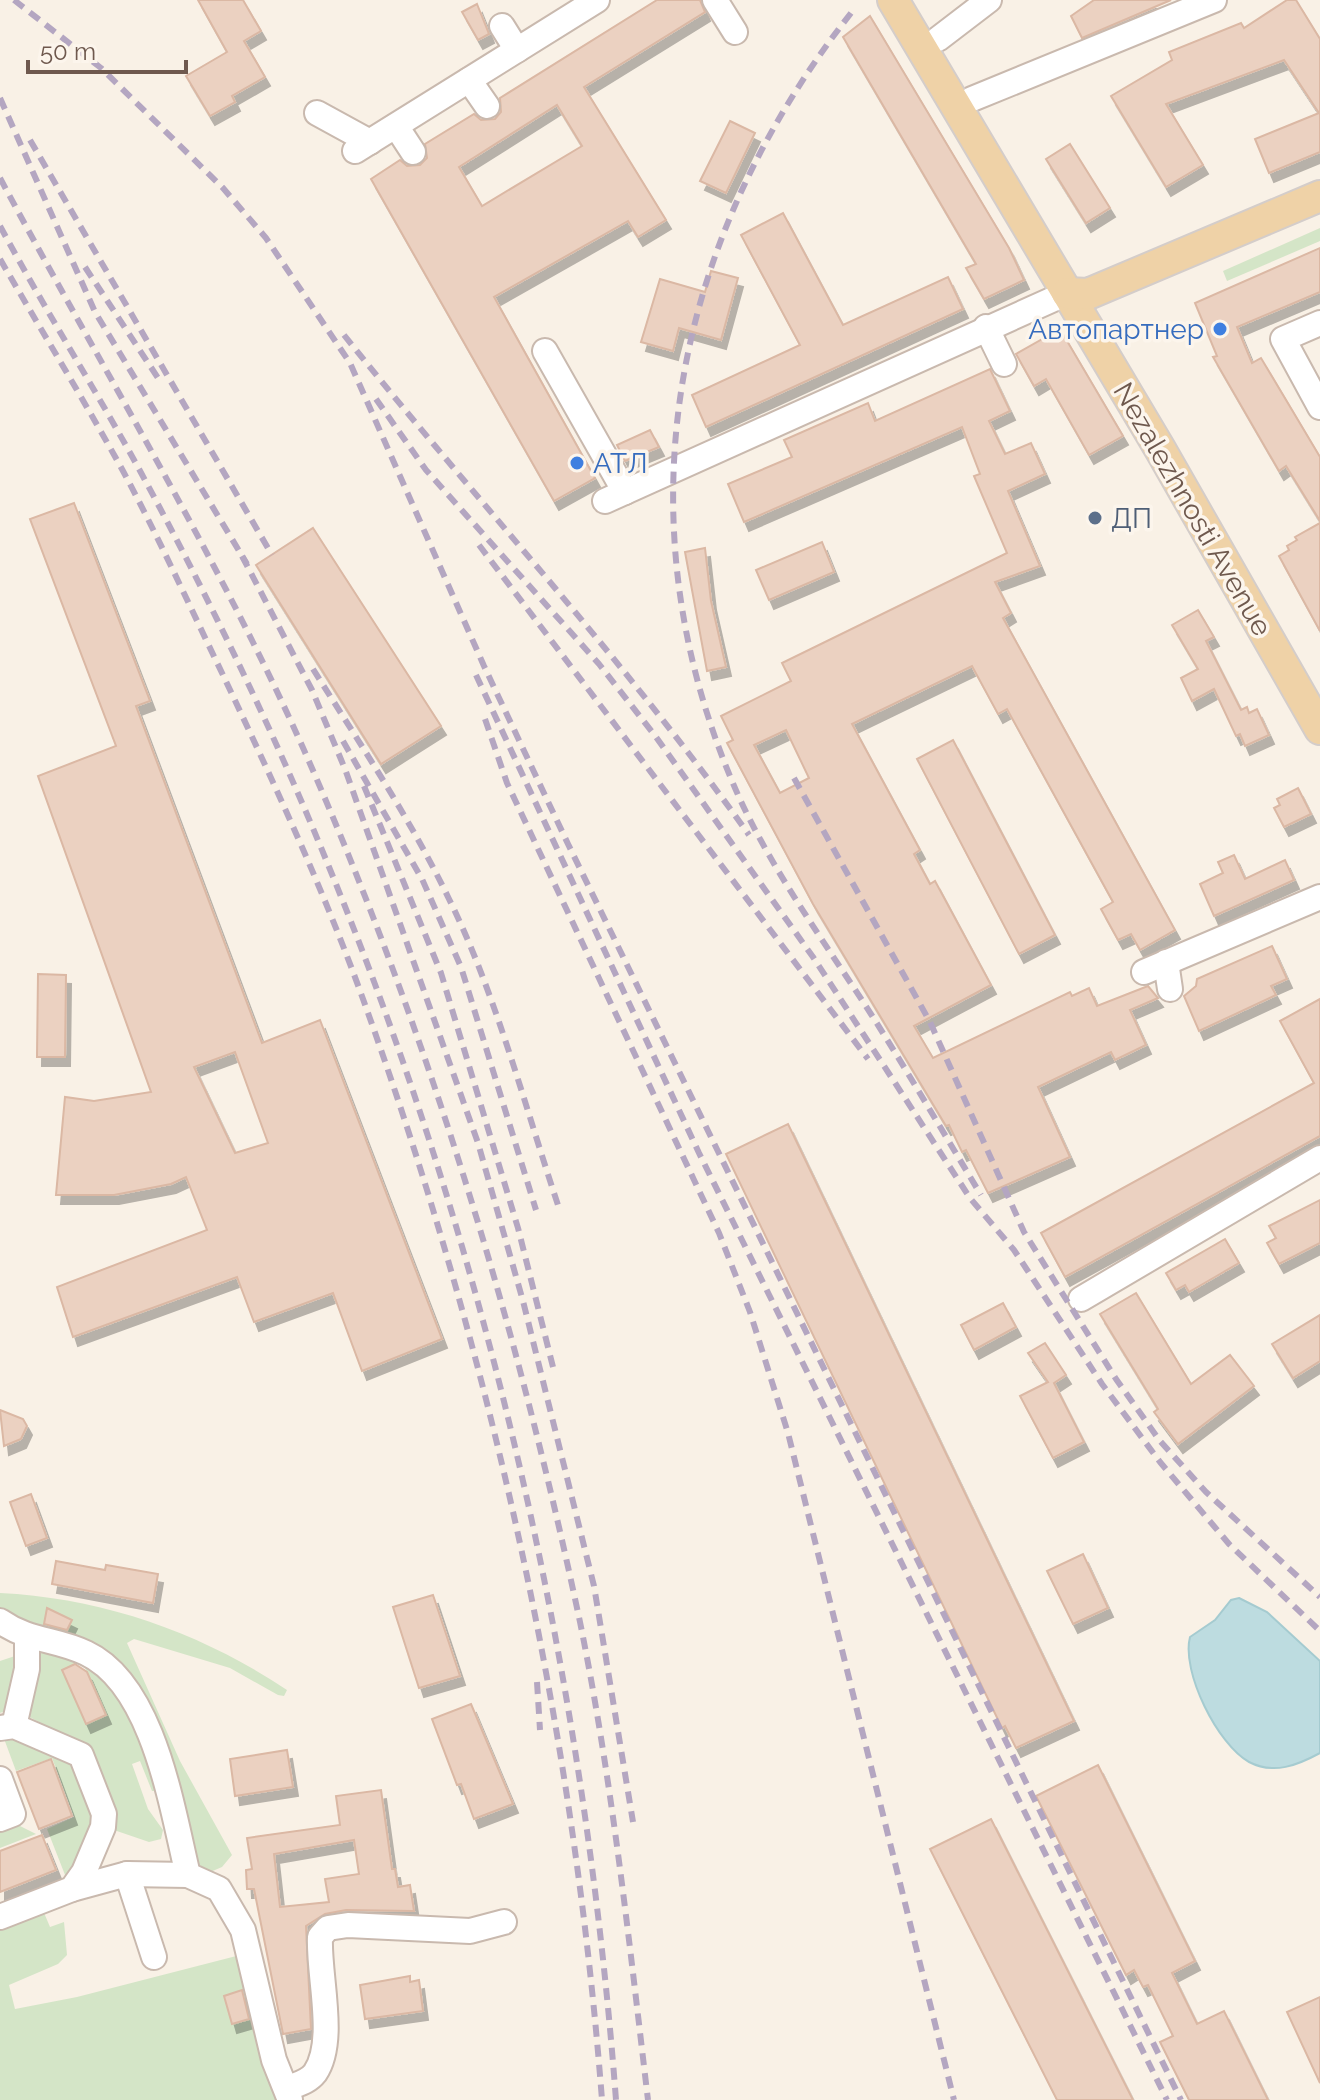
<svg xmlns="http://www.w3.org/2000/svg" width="1320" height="2100" font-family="Raleway,sans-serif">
<defs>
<filter id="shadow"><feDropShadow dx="5" dy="9" stdDeviation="0" flood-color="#0004"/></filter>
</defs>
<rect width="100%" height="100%" fill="#f9f1e6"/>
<!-- green -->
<g fill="#d4e5c7" fill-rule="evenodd">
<path d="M1320,228V241L1227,281L1223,271Z"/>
<path d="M0,1593C103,1598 202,1633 287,1690L284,1696L278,1695L230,1668L134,1639L127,1643L180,1761L232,1855L222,1867L208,1873L196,1866L134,1694L0,1614Z"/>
<path d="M42,1649C61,1652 79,1655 95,1667C115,1682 171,1768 159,1791H152L140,1761L132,1764L148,1809L163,1830L161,1839L149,1842L111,1829L108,1803L88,1749L26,1715L37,1651ZM82,1661L106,1715L87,1723L62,1670Z"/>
<path d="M18,1655L8,1710L0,1713V1661Z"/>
<path d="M15,1734L75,1758L99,1813L67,1880L47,1829L74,1817L52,1758L16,1771L3,1736Z"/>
<path d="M16,1824L36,1834L0,1848V1830Z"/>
<path d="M42,1908L50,1927L64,1922L67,1955L58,1964L9,1985L15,2009L77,1997L248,1953L279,2100H0V1925Z"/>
</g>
<!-- water -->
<path fill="#bddce0" stroke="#a5cbd0" stroke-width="2" d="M1239,1598L1267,1612L1320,1661V1753C1298,1765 1274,1775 1249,1762C1218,1745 1181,1672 1190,1637L1215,1620L1231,1600Z"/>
<!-- building -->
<g fill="#ebd1c1" stroke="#dbb8a4" stroke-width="2" fill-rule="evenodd" filter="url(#shadow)">
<path d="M198,0H243L261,31L244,41L265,77L232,96L235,102L210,116L186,76L227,52Z"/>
<path d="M657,0H700L705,12L584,87L666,220L638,237L628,221L494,297L595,478L554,501L371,179L400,160L407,166L420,165L427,158L425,144L474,114L481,120L495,119L501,112L500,98ZM557,105L582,146L482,206L459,167Z"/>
<path d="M1094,0H1171L1082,38L1071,16Z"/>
<path d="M1287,0H1296L1320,39V152L1269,173L1255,139L1319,113L1284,60L1166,104L1203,165L1166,187L1111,96L1172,60L1169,52L1241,23L1244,28Z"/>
<path d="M477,4L489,34L478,40L462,12Z"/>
<path d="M870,16L1009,248L1024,280L984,299L966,268L976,264L843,37Z"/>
<path d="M730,121L755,133L726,193L700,181Z"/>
<path d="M1070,144L1110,208L1086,223L1046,159Z"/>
<path d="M783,213L843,325L948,277L963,309L706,427L692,395L800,345L741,235Z"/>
<path d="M1320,248V292L1237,327L1252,363L1261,358L1320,457V521L1286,466L1279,471L1213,357L1217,356L1195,303Z"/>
<path d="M711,271L738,278L721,340L679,328L673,351L641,342L660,279L705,292Z"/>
<path d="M1060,329L1123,436L1089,455L1046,379L1034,386L1016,354Z"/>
<path d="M990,369L1010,411L989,421L1005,454L1031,443L1045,474L1008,491L1040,566L995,582L1011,613L1003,618L1175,930L1140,950L1131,934L1118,940L1101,909L1113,902L1007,709L998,714L972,666L852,724L920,850L914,854L930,884L935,881L991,985L914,1026L933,1058L1070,992L1072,996L1089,988L1097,1006L1148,986L1158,998L1130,1010L1146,1045L1115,1060L1111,1052L1038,1087L1070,1157L988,1193L966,1150L962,1152L949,1125L946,1126L813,904L727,743L733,740L721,716L791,681L782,663L1007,553L974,476L980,474L962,427L744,522L728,484L792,457L784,440L868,403L875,421ZM786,730L809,778L780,793L754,745Z"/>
<path d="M650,430L659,447L625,461L617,445Z"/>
<path d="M74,503L150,701L136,706L262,1043L320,1020L442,1339L362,1371L333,1293L254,1322L237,1277L73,1337L57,1287L207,1230L186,1177L171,1184L114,1195H56L65,1097L94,1101L151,1092L38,776L116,746L30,519ZM235,1052L268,1143L235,1153L194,1067Z"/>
<path d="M1320,523V631L1279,556L1289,550L1287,546L1297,540L1295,537Z"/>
<path d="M313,528L441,726L381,764L256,565Z"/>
<path d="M822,542L834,572L769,600L756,570Z"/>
<path d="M705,548L711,601L726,667L707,671L685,552Z"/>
<path d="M1198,610L1214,637L1206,641L1241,710L1247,707L1249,713L1257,709L1269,735L1245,746L1240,734L1236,736L1214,689L1192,701L1181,678L1198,669L1172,625Z"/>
<path d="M953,740L1055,935L1019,954L917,759Z"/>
<path d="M1298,788L1311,814L1284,827L1274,808L1280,805L1277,799Z"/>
<path d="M1234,855L1245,879L1285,860L1294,880L1214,916L1200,884L1223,873L1218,862Z"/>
<path d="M1272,946L1287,979L1271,986L1276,995L1199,1031L1184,996L1196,986L1197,979Z"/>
<path d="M38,974L66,975L65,1057H37Z"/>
<path d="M1320,999V1136L1065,1277L1041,1233L1314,1083L1280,1021Z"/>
<path d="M788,1124L1074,1721L1016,1748L1005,1726L1002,1728L726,1154Z"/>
<path d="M1320,1200V1243L1279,1264L1267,1243L1276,1238L1269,1226Z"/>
<path d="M1225,1239L1239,1263L1189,1292L1185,1285L1176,1290L1166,1273Z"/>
<path d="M1136,1293L1191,1384L1230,1355L1254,1386L1178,1444L1154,1412L1158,1409L1100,1314Z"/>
<path d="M1003,1303L1016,1327L974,1350L961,1325Z"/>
<path d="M1320,1315V1361L1293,1378L1272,1344Z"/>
<path d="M1045,1343L1066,1375L1054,1383L1084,1442L1053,1458L1020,1396L1048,1382L1028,1353Z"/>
<path d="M0,1410L23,1419L27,1426L21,1439L4,1446Z"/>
<path d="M31,1494L47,1538L26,1546L10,1502Z"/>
<path d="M1083,1554L1108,1608L1073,1624L1047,1571Z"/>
<path d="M56,1561L105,1570L106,1565L158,1574L153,1603L52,1584Z"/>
<path d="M433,1595L460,1676L419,1688L393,1607Z"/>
<path d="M47,1608L72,1620L67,1630L44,1624Z"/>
<path d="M75,1664L87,1672L106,1715L86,1724L62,1670Z"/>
<path d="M471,1704L513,1804L474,1819L461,1784L457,1785L432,1719Z"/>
<path d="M287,1750L293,1787L235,1796L230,1759Z"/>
<path d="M51,1759L72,1816L39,1829L17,1772Z"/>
<path d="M1098,1765L1195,1961L1172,1973L1197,2024L1224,2011L1268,2100H1189L1160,2042L1173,2036L1148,1985L1143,1987L1134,1970L1126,1975L1036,1796Z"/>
<path d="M381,1790L392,1869H395L398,1887L410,1885L414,1911L346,1910L325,1914L306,1926L311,2029L283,2034L254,1889H247L246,1870L252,1869L247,1838L340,1825L336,1796ZM354,1840L359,1874L325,1879L329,1902L280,1907L274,1854Z"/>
<path d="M991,1819L1133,2100H1057L930,1849Z"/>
<path d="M42,1835L56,1870L0,1892V1851Z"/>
<path d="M410,1976V1982L419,1980L423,2011L365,2019L360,1985Z"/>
<path d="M242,1990L249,2019L232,2024L224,1996Z"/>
<path d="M1320,1997V2083L1287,2012Z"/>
</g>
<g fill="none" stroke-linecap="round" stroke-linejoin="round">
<!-- minor casing -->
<g stroke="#c9b9ae" stroke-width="28">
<g id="minor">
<path d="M715,0L735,32"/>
<path d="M502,26L517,50"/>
<path d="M938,39L989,0"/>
<path d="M469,80L487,106"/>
<path d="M972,99L1214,0"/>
<path d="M317,113L370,142"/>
<path d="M396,126L413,152"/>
<path d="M355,151L597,0"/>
<path d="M1320,323L1283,339L1320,407"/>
<path d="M986,327L1004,364"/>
<path d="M545,351L625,492"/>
<path d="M605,501L1067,293"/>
<path d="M1166,962L1170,989"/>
<path d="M1144,972L1320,897"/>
<path d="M1081,1299L1320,1158"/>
<path d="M0,1621C30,1642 55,1638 86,1653C154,1685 172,1809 188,1875L219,1889L243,1930L274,2060L290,2100"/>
<path d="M14,1726L27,1669V1638"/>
<path d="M0,1728L14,1726L81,1755L104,1814L103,1827L84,1872L72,1889L0,1917"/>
<path d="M0,1779L13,1814L0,1819"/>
<path d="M127,1874L154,1957"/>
<path d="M72,1889L127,1874L188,1875"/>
<path d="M288,2088C298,2084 308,2082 315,2073C337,2041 318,1975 320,1937L328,1928L348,1925L470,1931L504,1922"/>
</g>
</g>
<!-- major casing -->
<g stroke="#d4cdca" stroke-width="34">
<g id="major">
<path d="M893,0L1160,449L1320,729"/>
<path d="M1067,293L1088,294L1320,196"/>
</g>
</g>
<!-- minor -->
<use href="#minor" stroke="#fff" stroke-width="24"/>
<!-- major -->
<use href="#major" stroke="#efd2a7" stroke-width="30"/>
<!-- rail -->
<g stroke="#b4a6c1" stroke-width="6" stroke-dasharray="12 8" stroke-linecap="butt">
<path d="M14,0L101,68L223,188L266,238L350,363L484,666L568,844L1181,2100"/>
<path d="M851,13C674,238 619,513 732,781C768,867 826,943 876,1022C912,1079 946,1137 981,1195"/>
<path d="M0,98L95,312L247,564"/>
<path d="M30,140L272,555"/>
<path d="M0,178C102,369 216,553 304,750C427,1029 517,1324 580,1622C612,1779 629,1941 648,2100"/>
<path d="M0,226C44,308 94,387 139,469C209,598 274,732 329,867C490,1258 584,1678 616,2100"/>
<path d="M0,259C41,330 84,400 123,471C159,538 190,607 223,675C273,781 323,888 363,999C491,1354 573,1724 602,2100"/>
<path d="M85,267L160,381"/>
<path d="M344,335C478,503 625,660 749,835"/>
<path d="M376,399L426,470L599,664L656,737L813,957L970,1198L1014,1250L1102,1384L1160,1462L1229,1544L1320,1631"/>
<path d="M479,545L868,1059"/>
<path d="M242,556L312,690L345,769L478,1143L523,1301L594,1586L633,1822"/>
<path d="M313,669C360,744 410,818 449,899C496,994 525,1107 559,1208"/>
<path d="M476,675L699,1153L1167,2100"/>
<path d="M485,719L507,783L719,1233L750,1312L788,1433L954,2100"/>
<path d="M343,741L422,879L461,967L536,1210"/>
<path d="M794,778L930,1022L1024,1232L1116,1379L1160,1441L1206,1492L1320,1597"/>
<path d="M364,786L441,973L518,1228L553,1367"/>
<path d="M537,1682L540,1730"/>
</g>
</g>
<!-- markers -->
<g fill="#3f7fe0" stroke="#fcf5ec" stroke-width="3">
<circle cx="1220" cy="329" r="8"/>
<circle cx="577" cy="463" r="8"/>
</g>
<circle fill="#5c6f8a" stroke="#fcf5ec" stroke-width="3" cx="1095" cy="518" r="8"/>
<g text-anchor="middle" stroke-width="7" stroke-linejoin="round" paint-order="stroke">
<!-- shop labels -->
<g font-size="28" fill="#366cbe" stroke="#fcf5ec" text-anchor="end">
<text x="1204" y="339">Автопартнер</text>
<text x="593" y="473" text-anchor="start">АТЛ</text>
</g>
<!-- street labels -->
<g font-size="28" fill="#6f594e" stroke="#fcf5ec">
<text transform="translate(1193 509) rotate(60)" y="10">Nezalezhnosti Avenue</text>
</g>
<!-- service labels -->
<g font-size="28" fill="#4e5e75" stroke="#fcf5ec" text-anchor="start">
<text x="1111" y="528">ДП</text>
</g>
</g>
<!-- scale -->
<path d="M28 60v12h158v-12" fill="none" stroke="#6f594e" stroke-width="4"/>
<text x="40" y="60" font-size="24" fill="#6f594e" stroke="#fcf5ec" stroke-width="6" paint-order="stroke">50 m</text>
</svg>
